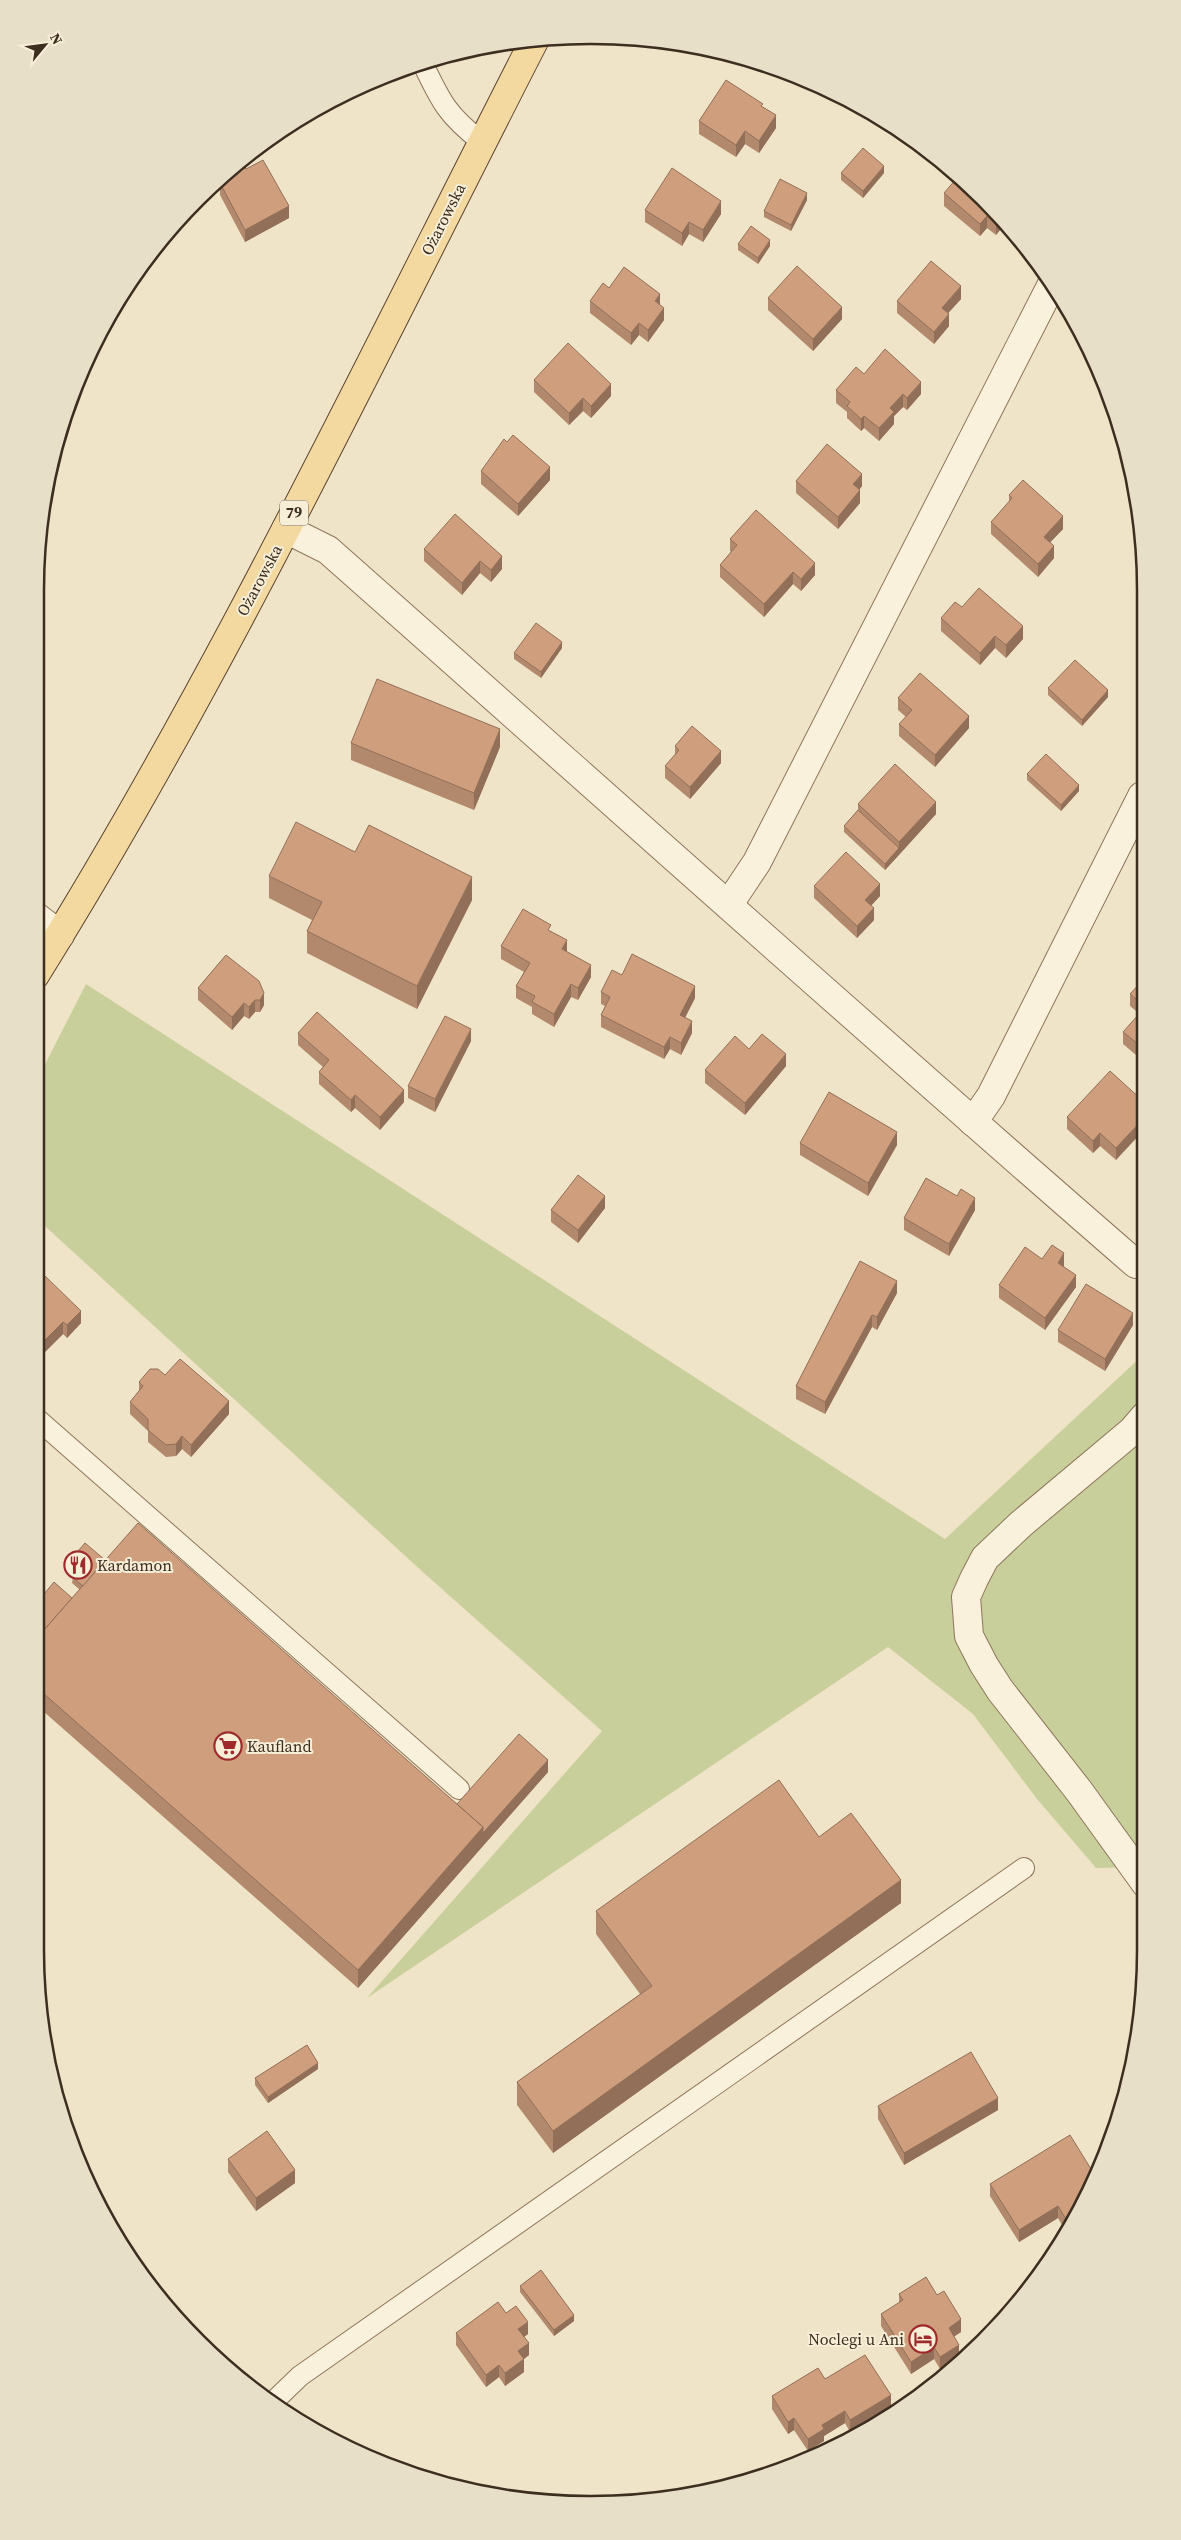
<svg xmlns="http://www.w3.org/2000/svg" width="1181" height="2540" font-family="'Source Serif 4',serif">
<rect width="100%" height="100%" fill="#f0e4c8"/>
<!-- green -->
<path fill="#c9cf9b" d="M86,984L945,1539L1144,1354L1146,1867L1096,1868L1037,1799L973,1714L888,1647L367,1998L602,1731L425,1574L35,1217V1084Z"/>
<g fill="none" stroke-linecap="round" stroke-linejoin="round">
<!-- service casing -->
<g stroke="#8d765c" stroke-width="22">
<g id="service">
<path d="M423,64C441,102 448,116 482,142"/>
<path d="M35,1417L459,1789"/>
<path d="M272,2403L300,2376L1024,1868"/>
</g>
</g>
<!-- minor casing -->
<g stroke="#8d765c" stroke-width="30">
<g id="minor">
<path d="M286,529L328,550C597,788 864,1028 1136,1264"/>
<path d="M729,904L757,862L1051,286"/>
<path d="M35,916L60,935"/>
<path d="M973,1122L991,1096L1142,796"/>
<path d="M1144,1417L1132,1431L1021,1524L985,1558L974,1579L966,1597L969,1636L984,1665L1000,1690L1079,1791L1146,1884"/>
</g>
</g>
<!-- primary casing -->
<g stroke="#5b4430" stroke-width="30">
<path id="primary" d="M35,975C222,675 373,355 534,41"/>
</g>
<!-- service -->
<use href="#service" stroke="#faf1dc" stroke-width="20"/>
<!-- minor -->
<use href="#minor" stroke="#faf1dc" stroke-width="28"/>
<!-- primary -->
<use href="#primary" stroke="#f3d9a0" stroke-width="28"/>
</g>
<!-- wall -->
<g fill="#b2896c">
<path d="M763,107L776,128L759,153L745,144L736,157L699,134V121Z"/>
<path d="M242,162L246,169L289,218L245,242L220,195V183L225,180V175Z"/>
<path d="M841,173H884L863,198L841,180Z"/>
<path d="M944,193L1004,225L996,235L987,228L980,236L944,206Z"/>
<path d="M807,200L791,231L764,217V211Z"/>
<path d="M645,210L721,214L703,242L689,234L682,246L645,222Z"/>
<path d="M738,244L770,246L758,264L738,250Z"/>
<path d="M609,288L660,305L664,320L648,342L639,335L631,345L590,313V301Z"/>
<path d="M768,298L842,319L813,351L768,310Z"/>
<path d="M961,299L948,313L949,326L934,344L897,313V301Z"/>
<path d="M864,374L921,394L907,410L903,407L894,416V424L879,441L864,428L861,431L847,418V412L836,403V390Z"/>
<path d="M534,380L611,396L591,418L583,411L569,425L534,392Z"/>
<path d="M507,442L550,480L518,516L481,484V471Z"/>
<path d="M796,481L862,486L859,490L860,503L838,529L796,493Z"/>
<path d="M1009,495L1063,529L1050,542L1054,558L1038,577L991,534V522L1009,502Z"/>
<path d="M730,539L815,575L801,591L793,584L764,617L720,577V565L731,552L730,551Z"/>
<path d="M424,549L502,556V569L491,582L480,573L462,595L424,561Z"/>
<path d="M962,607L1023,639L1006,658L995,648L980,665L941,631V618Z"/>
<path d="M562,648L541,678L514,659V653Z"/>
<path d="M1048,688L1108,697L1082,726L1048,695Z"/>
<path d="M898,698L969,728L935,767L899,736V724L906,717L898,710Z"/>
<path d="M351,743L500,747L474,810L351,760Z"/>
<path d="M675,746L721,763L690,799L665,778V766L675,755Z"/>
<path d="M1027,774L1079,791L1061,811L1027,780Z"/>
<path d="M858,804L936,814L885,870L844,832V826L858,810Z"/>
<path d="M269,876L472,900L417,1009L307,953V931L312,920L269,898Z"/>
<path d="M814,886L880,896L871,906L874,920L857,938L814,898Z"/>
<path d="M1142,902L1143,924L1138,919V907Z"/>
<path d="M551,931L567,952L591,977L578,1000L571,997L554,1027L532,1014V1007L516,998V986L524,972L501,959V946Z"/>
<path d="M226,955L264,1005L260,1012H255L249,1019L244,1016L232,1030L198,1000V988Z"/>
<path d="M622,975L695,998L685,1018L692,1033L681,1055L670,1049L664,1059L601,1027V1015L605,1006L601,1004V992Z"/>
<path d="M1143,980V1070L1136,1064V1055L1123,1044V1032L1142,1016L1130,1006V994Z"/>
<path d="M298,1033L404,1102L380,1130L355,1108L351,1112L319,1084V1072L323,1067L298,1045Z"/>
<path d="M471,1041L435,1112L408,1098V1086Z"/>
<path d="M786,1066L745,1115L705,1083V1070Z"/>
<path d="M1143,1101L1116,1160L1100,1146L1093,1153L1067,1129V1117Z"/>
<path d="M800,1143L897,1145L868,1196L800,1155Z"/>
<path d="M605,1208L578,1243L551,1222V1210Z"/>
<path d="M975,1210L949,1256L904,1230V1218Z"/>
<path d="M1042,1259L1064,1266V1267L1076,1287L1045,1330L999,1298V1285Z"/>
<path d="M860,1261L897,1293L877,1330L872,1327L825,1414L796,1399V1386Z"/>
<path d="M35,1284L81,1323L67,1338L63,1334L42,1355L35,1348Z"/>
<path d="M1133,1325L1105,1371L1058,1342V1330Z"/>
<path d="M165,1375L229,1414L191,1457L182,1449L176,1456L166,1457L148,1442V1431L130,1414V1402L139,1391V1382Z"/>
<path d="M105,1560L457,1804L548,1772L358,1988L35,1704V1605L72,1598L80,1590L72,1583L73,1577L66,1571V1565Z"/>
<path d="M819,1837L901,1903L553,2153L517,2105V2082L640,1994L596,1934V1911Z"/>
<path d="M318,2069L268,2103L255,2085V2078Z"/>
<path d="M878,2106L998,2110L904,2165L878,2119Z"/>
<path d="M228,2159L295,2183L256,2211L228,2172Z"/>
<path d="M1096,2177L1066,2232L1058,2218L1019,2242L990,2196V2184Z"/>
<path d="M520,2286L574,2321L554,2336L520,2292Z"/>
<path d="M899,2294L961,2332L954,2336L959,2357L940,2369L934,2359L911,2374L881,2326V2314L899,2303Z"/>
<path d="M506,2313L528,2334L524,2337L529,2355L524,2359V2372L505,2386L499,2377L486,2387L456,2345V2333Z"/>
<path d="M825,2379L891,2407L850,2432L845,2423L824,2436V2441L808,2451L794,2430L788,2434L772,2409V2396Z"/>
</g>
<!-- shaded-wall -->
<g fill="#916f58">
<path d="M776,115V128L759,153V141Z"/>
<path d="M745,131V144L736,157V145Z"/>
<path d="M884,166V173L863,198V191Z"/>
<path d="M807,193V200L791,231V225Z"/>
<path d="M721,201V214L703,242V230Z"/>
<path d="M289,206V218L245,242V230Z"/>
<path d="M987,216V228L980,236V224Z"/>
<path d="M999,220L1004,225L996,235V223Z"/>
<path d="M689,222V234L682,246V233Z"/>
<path d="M770,240V246L758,264V258Z"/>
<path d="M961,286V299L942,320V308Z"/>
<path d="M660,294V306L655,301Z"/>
<path d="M842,307V319L813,351V339Z"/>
<path d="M664,308V320L648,342V330Z"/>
<path d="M949,314V326L934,344V332Z"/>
<path d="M639,323V335L631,345V333Z"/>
<path d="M921,382V394L907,410V398Z"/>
<path d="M611,384V396L591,418V406Z"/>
<path d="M903,394V407L894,416V424L879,441V428L890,408Z"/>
<path d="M583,398V411L569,425V413Z"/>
<path d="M864,416V428L861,431V419Z"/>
<path d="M550,467V480L518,516V504Z"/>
<path d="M862,474V486L853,497V484Z"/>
<path d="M860,490V503L838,529V517Z"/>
<path d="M1063,516V529L1044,549V537Z"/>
<path d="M1054,546V558L1038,577V564Z"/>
<path d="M502,556V569L491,582V570Z"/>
<path d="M480,561V573L462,595V583Z"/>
<path d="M815,563V575L801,591V579Z"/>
<path d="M793,572V584L764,617V604Z"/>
<path d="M1023,626V639L1006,658V645Z"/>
<path d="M995,636V648L980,665V653Z"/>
<path d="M562,642V648L541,678V672Z"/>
<path d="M1108,690V697L1082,726V720Z"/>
<path d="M969,716V728L935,767V755Z"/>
<path d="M500,729V747L474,810V793Z"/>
<path d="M721,751V763L690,799V787Z"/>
<path d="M1079,785V791L1061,811V805Z"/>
<path d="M936,802V814L899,855V842Z"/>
<path d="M899,848V855L885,870V864Z"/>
<path d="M472,877V900L417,1009V986Z"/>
<path d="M880,884V896L865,912V900Z"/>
<path d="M874,908V920L857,938V926Z"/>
<path d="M567,940V952L562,949Z"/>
<path d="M591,965V977L578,1000V988Z"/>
<path d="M571,984V997L554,1027V1014Z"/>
<path d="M695,986V998L680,1027V1015Z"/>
<path d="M264,993V1005L260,1012V1000Z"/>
<path d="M255,1000V1012L249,1019V1007Z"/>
<path d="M244,1003V1016L232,1030V1017Z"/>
<path d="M692,1021V1033L681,1055V1043Z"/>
<path d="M471,1029V1041L435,1112V1099Z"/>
<path d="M670,1037V1049L664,1059V1047Z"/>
<path d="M786,1054V1066L745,1115V1103Z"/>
<path d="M404,1090V1102L380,1130V1117Z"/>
<path d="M355,1095V1108L351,1112V1100Z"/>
<path d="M1143,1105V1117L1139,1109Z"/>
<path d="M1143,1119V1131L1116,1160V1148Z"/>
<path d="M897,1132V1145L868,1196V1183Z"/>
<path d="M1100,1133V1146L1093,1153V1141Z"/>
<path d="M605,1196V1208L578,1243V1230Z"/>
<path d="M975,1198V1210L949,1256V1244Z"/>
<path d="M1064,1253V1266L1058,1275V1263Z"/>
<path d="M1076,1275V1287L1045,1330V1318Z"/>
<path d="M897,1281V1293L877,1330V1317Z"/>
<path d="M81,1311V1323L67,1338V1325Z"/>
<path d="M1133,1313V1325L1105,1371V1359Z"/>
<path d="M872,1315V1327L825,1414V1402Z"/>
<path d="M63,1322V1334L42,1355V1343Z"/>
<path d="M229,1401V1414L191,1457V1445Z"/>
<path d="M182,1436V1449L176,1456V1444Z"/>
<path d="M548,1760V1772L358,1988V1970L483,1827Z"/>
<path d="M901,1880V1903L553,2153V2131Z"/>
<path d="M318,2063V2069L268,2103V2097Z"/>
<path d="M998,2098V2110L904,2165V2153Z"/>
<path d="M295,2170V2183L256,2211V2198Z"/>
<path d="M1058,2206V2218L1019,2242V2230Z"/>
<path d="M1075,2216L1067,2231V2221Z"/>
<path d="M574,2315V2321L554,2336V2330Z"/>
<path d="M961,2319V2332L949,2340V2328Z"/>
<path d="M528,2322V2334L518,2341V2329Z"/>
<path d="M529,2343V2355L518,2363V2351Z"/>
<path d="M959,2345V2357L940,2369V2357Z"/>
<path d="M934,2347V2359L911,2374V2362Z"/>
<path d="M524,2359V2372L505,2386V2373Z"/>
<path d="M499,2365V2377L486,2387V2375Z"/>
<path d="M891,2395V2407L850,2432V2420Z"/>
<path d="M845,2411V2423L824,2436V2441L808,2451V2439L822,2425Z"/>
<path d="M794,2418V2430L788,2434V2422Z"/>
</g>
<!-- building -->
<g fill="#cf9f7d" stroke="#916f58">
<path d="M726,80L763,104L761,106L776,115L759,141L745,131L736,145L699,121Z"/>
<path d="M863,148L884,166L863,191L841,173Z"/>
<path d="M263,160L289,206L245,230L220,183L229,178L227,174L242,162L246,169Z"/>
<path d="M672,168L721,201L703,230L689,222L682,233L645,210Z"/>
<path d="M957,178L999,220L996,223L987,216L980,224L944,193Z"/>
<path d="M780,179L807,193L791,225L764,211Z"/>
<path d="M751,226L770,240L758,258L738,244Z"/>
<path d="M931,261L961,286L942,308L949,314L934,332L897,301Z"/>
<path d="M797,266L842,307L813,339L768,298Z"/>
<path d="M624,267L660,294L655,301L664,308L648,330L639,323L631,333L590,301L603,283L609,288Z"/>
<path d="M568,343L611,384L591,406L583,398L569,413L534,380Z"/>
<path d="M885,349L921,382L907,398L903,394L890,408L894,412L879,428L864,416L861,419L847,406L850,402L836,390L856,367L864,374Z"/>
<path d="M513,435L550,467L518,504L481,471L504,439L507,442Z"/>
<path d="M827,444L862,474L853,484L860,490L838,517L796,481Z"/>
<path d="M1023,480L1063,516L1044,537L1054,546L1038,564L991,522L1012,498L1009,495Z"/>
<path d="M756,510L815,563L801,579L793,572L764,604L720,565L737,545L730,539Z"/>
<path d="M455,514L502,556L491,570L480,561L462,583L424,549Z"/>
<path d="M979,588L1023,626L1006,645L995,636L980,653L941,618L955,602L962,607Z"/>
<path d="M536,623L562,642L541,672L514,653Z"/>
<path d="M1075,660L1108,690L1082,720L1048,688Z"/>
<path d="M920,673L969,716L935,755L899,724L912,710L898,698Z"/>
<path d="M377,679L500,729L474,793L351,743Z"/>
<path d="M692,726L721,751L690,787L665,766L679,750L675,746Z"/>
<path d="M1046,754L1079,785L1061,805L1027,774Z"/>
<path d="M895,764L936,802L899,842L858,804Z"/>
<path d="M858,810L899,848L885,864L844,826Z"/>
<path d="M296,822L355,852L369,825L472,877L417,986L307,931L322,902L269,876Z"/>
<path d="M846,852L880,884L865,900L874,908L857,926L814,886Z"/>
<path d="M1142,902L1143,911L1138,907Z"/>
<path d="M523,909L551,925L548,930L567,940L562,949L591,965L578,988L571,984L554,1014L532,1002L535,996L516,986L530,963L501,946Z"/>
<path d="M632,954L695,986L680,1015L692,1021L681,1043L670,1037L664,1047L601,1015L610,997L601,992L612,970L622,975Z"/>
<path d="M226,955L259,981L264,993L260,1000H255L249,1007L244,1003L232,1017L198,988Z"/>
<path d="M1143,980V1005L1130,994Z"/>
<path d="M317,1012L404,1090L380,1117L355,1095L351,1100L319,1072L329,1060L298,1033Z"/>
<path d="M1139,1014L1142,1016L1143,1015V1058L1136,1052L1138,1044L1123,1032Z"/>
<path d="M445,1016L471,1029L435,1099L408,1086Z"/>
<path d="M762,1034L786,1054L745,1103L705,1070L735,1036L749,1049Z"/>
<path d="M1110,1071L1143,1101V1105L1139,1109L1143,1113V1119L1116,1148L1100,1133L1093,1141L1067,1117Z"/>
<path d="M829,1092L897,1132L868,1183L800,1143Z"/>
<path d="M578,1175L605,1196L578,1230L551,1210Z"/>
<path d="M926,1178L957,1196L961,1189L975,1198L949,1244L904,1218Z"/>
<path d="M1052,1245L1064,1253L1058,1263L1076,1275L1045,1318L999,1285L1025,1247L1042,1259Z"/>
<path d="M860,1261L897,1281L877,1317L872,1315L825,1402L796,1386Z"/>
<path d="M44,1275L81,1311L67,1325L63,1322L42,1343L35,1336V1284Z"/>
<path d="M1086,1284L1133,1313L1105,1359L1058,1330Z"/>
<path d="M180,1359L229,1401L191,1445L182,1436L176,1444L166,1445L148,1430V1419L130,1402L143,1386L139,1382L150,1369H158L165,1375Z"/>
<path d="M138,1523L483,1827L358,1970L35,1686V1640Z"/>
<path d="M85,1543L105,1560L83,1586L72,1577L76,1573L66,1565Z"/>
<path d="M54,1582L72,1598L35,1640V1605Z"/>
<path d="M519,1734L548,1760L483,1833V1827L457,1804Z"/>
<path d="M779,1780L819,1837L851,1813L901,1880L553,2131L517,2082L652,1986L596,1911Z"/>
<path d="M307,2045L318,2063L268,2097L255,2078Z"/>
<path d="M971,2052L998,2098L904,2153L878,2106Z"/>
<path d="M267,2131L295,2170L256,2198L228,2159Z"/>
<path d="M1070,2135L1096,2177L1075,2216L1067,2221L1058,2206L1019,2230L990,2184Z"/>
<path d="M541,2270L574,2315L554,2330L520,2286Z"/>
<path d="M926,2277L937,2295L944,2291L961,2319L949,2328L959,2345L940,2357L934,2347L911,2362L881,2314L903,2300L899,2294Z"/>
<path d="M498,2302L506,2313L516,2306L528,2322L518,2329L529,2343L518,2351L524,2359L505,2373L499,2365L486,2375L456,2333Z"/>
<path d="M865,2355L891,2395L850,2420L845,2411L822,2425L824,2429L808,2439L794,2418L788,2422L772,2396L818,2368L825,2379Z"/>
</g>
<!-- icons -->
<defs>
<g id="restaurant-ring" transform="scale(1.4375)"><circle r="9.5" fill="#f7eed8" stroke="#9e2a2b" stroke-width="1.5"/><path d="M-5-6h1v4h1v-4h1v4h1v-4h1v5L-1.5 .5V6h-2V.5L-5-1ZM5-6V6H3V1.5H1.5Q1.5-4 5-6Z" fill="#9e2a2b"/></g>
<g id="supermarket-ring" transform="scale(1.4375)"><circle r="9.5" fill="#f7eed8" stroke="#9e2a2b" stroke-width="1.5"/><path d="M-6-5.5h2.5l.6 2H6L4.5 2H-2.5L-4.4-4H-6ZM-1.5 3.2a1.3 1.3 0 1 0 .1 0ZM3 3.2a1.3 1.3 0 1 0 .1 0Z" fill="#9e2a2b"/></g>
<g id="hotel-ring" transform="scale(1.4375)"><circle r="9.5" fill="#f7eed8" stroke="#9e2a2b" stroke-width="1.5"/><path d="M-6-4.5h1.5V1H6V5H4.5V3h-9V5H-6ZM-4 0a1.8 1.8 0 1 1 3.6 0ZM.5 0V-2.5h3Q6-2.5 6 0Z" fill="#9e2a2b"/></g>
</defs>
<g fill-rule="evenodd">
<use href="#restaurant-ring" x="78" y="1565"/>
<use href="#supermarket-ring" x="228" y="1746"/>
<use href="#hotel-ring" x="923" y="2339"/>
</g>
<g text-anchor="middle" stroke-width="4" stroke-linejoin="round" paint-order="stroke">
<!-- shield labels -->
<rect fill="#f7eed8" stroke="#756857" stroke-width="1" x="280" y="500.5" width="28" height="25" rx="4"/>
<g font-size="15" font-weight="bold" fill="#3d2e20">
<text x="294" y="518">79</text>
</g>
<!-- street labels -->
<g font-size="16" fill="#3d2e20" stroke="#f7eed8">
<text transform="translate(443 219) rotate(-63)" y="6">Ożarowska</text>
<text transform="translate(259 580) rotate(-62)" y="6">Ożarowska</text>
</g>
<!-- poi labels -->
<g font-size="16" fill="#3d2e20" stroke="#f7eed8" text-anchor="start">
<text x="97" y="1571">Kardamon</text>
<text x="247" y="1752">Kaufland</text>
<text x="904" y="2345" text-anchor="end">Noclegi u Ani</text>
</g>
</g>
<!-- crop -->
<path d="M0 0H1181V2540H0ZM590 44H591A546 546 0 0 1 1137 590V1950A546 546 0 0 1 591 2496H590A546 546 0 0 1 44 1950V590A546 546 0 0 1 590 44Z" fill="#e8dfc9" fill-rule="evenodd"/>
<path fill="none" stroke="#3d2e20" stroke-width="2.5" d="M590 44H591A546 546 0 0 1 1137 590V1950A546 546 0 0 1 591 2496H590A546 546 0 0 1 44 1950V590A546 546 0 0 1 590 44Z"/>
<!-- north arrow -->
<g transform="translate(45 45) rotate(61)" stroke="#f7eed8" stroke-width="4" paint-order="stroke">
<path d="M0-4L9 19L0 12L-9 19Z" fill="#3d2e20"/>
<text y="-8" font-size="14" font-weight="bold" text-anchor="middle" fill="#3d2e20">N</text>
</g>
</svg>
